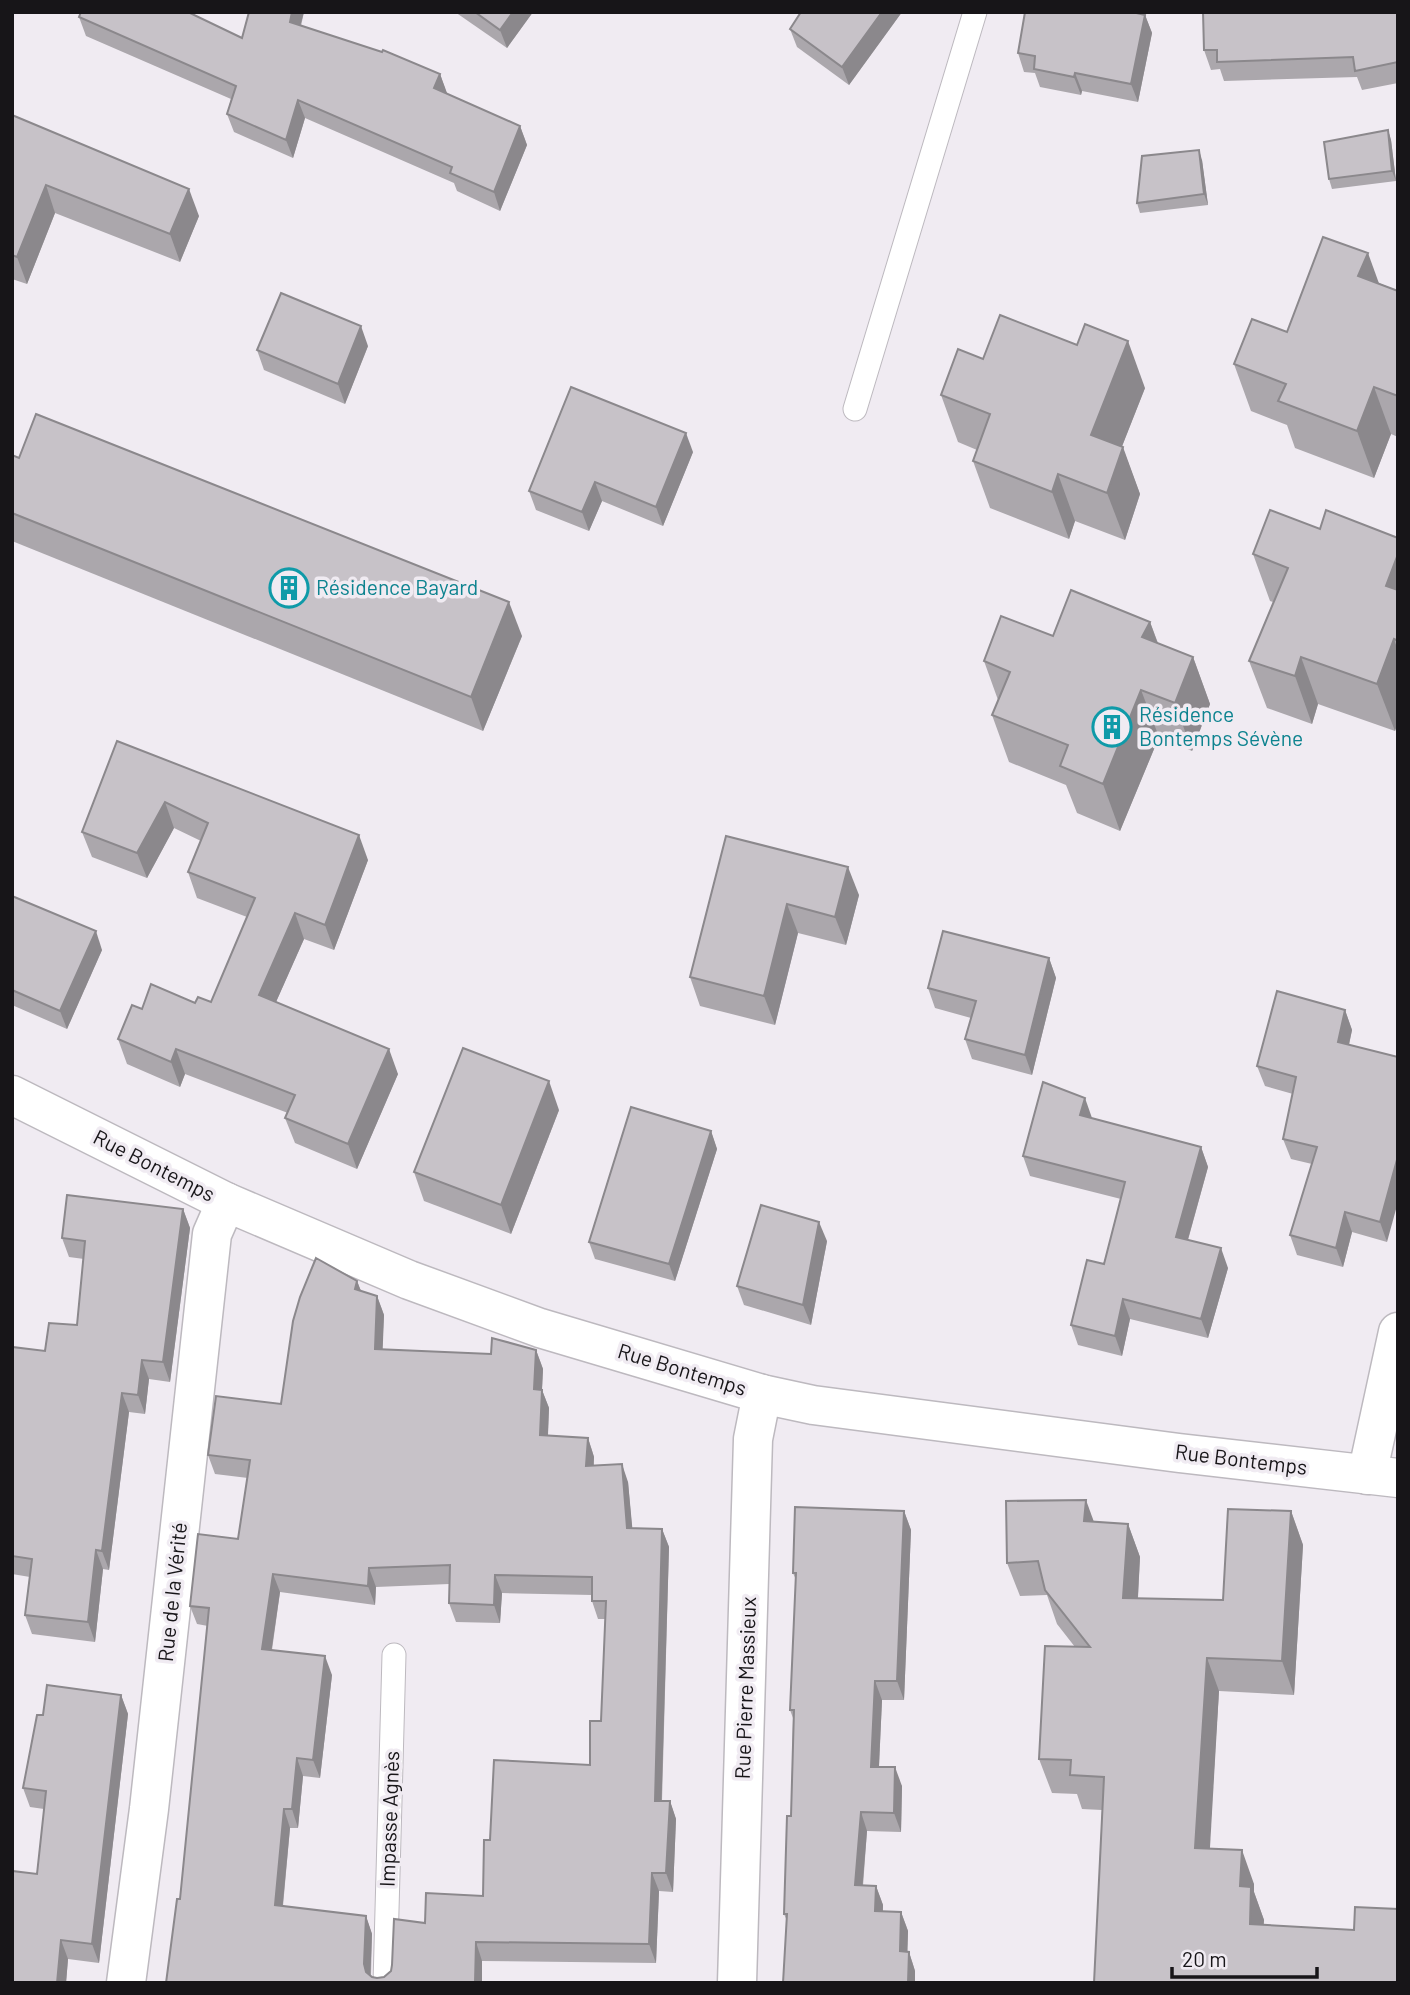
<svg xmlns="http://www.w3.org/2000/svg" width="1410" height="1995" font-family="Barlow,sans-serif">
<rect width="100%" height="100%" fill="#f0ebf2"/>
<g fill="none" stroke-linecap="round" stroke-linejoin="round">
<!-- lane casing -->
<g stroke="#bdb9bf" stroke-width="25">
<g id="lane">
<path d="M855,409L975,12"/>
<path d="M385,1983L394,1655"/>
</g>
</g>
<!-- street casing -->
<g stroke="#bdb9bf" stroke-width="41">
<g id="street">
<path d="M12,1095L226,1202L409,1280L540,1328L762,1394L813,1405L1179,1453L1398,1478"/>
<path d="M1367,1475L1398,1332"/>
<path d="M126,1983L149,1809L212,1234L226,1202"/>
<path d="M737,1983L753,1439L762,1394"/>
</g>
</g>
<!-- lane -->
<use href="#lane" stroke="#fff" stroke-width="23"/>
<!-- street -->
<use href="#street" stroke="#fff" stroke-width="38"/>
</g>
<!-- wall -->
<g fill="#aba7ac" fill-rule="evenodd">
<path d="M249,12H304L301,26L440,74L447,94L520,126L527,145L500,211L457,191L454,183L305,118L293,158L234,132L227,114L231,99L86,36L79,17L242,38Z"/>
<path d="M455,12H533L507,48Z"/>
<path d="M801,12H902L849,85L797,47L790,29Z"/>
<path d="M1398,12V83L1362,90L1357,77L1224,81L1220,69L1211,70L1204,50Z"/>
<path d="M1145,15L1152,33L1138,102L1082,91L1081,95L1040,87L1035,73L1024,72L1018,53Z"/>
<path d="M12,115L199,216L180,262L55,213L27,284L12,279Z"/>
<path d="M1388,130L1391,140L1396,181L1332,189L1329,179Z"/>
<path d="M1202,160L1208,205L1140,213L1137,203Z"/>
<path d="M1379,283L1398,291V437L1391,434L1374,478L1295,448L1287,425L1251,411L1234,364L1287,332Z"/>
<path d="M368,346L345,404L264,370L257,350Z"/>
<path d="M983,359L1145,388L1122,446L1140,494L1125,540L1075,521L1069,539L990,508L973,461L977,450L958,442L941,395Z"/>
<path d="M693,452L663,526L602,501L589,531L536,510L529,491Z"/>
<path d="M12,455L522,636L483,731L12,541Z"/>
<path d="M1320,529L1398,538V722L1395,731L1318,704L1312,724L1267,708L1249,661L1273,602L1270,601L1253,554Z"/>
<path d="M1150,622L1158,643L1193,657L1210,704L1192,751L1159,737L1120,831L1077,813L1066,785L1009,762L992,715L998,700L984,661L1053,636Z"/>
<path d="M117,741L368,860L334,950L304,939L276,1002L398,1074L357,1169L295,1143L285,1118L288,1113L185,1074L180,1087L127,1064L118,1039L142,1009L211,1002L247,917L197,898L188,872L201,841L174,828L147,878L92,857L82,832Z"/>
<path d="M726,836L859,895L846,945L798,933L775,1025L700,1006L690,977Z"/>
<path d="M12,896L102,950L67,1029L12,1005Z"/>
<path d="M1049,958L1056,978L1032,1075L972,1059L965,1039L971,1018L935,1008L928,988Z"/>
<path d="M1345,1010L1352,1030L1349,1045L1387,1242L1352,1232L1343,1267L1297,1255L1290,1235L1312,1164L1291,1159L1283,1139L1293,1094L1265,1086L1257,1066Z"/>
<path d="M559,1110L511,1234L424,1201L414,1172Z"/>
<path d="M1092,1118L1201,1147L1208,1167L1188,1240L1228,1268L1208,1338L1130,1319L1122,1356L1078,1345L1071,1325L1104,1264L1121,1199L1030,1176L1023,1156Z"/>
<path d="M711,1131L717,1149L675,1281L595,1259L589,1242Z"/>
<path d="M183,1209L190,1228L170,1382L149,1379L145,1414L129,1412L109,1570L103,1569L95,1642L32,1634L25,1615L30,1577L12,1574V1347L45,1351L77,1325L84,1259L69,1257L62,1238Z"/>
<path d="M827,1241L811,1325L744,1305L737,1286Z"/>
<path d="M357,1281L361,1291L377,1296L384,1315L382,1349L491,1354L536,1350L543,1369L542,1390L549,1408L548,1436L588,1438L594,1457V1466L628,1482L632,1528L662,1529L669,1547L662,1801H670L676,1819L673,1892L659,1891L656,1963L482,1961V1983H166L180,1899L208,1626L197,1624L190,1606L238,1539L248,1478L215,1474L208,1455L281,1404ZM449,1584V1603L456,1622L500,1623L502,1593L592,1595V1601L598,1619H605L601,1721L590,1765L490,1840L483,1896L425,1923L391,1971L384,1977L377,1978L371,1976L372,1934L366,1916L283,1906L290,1828H298L303,1776L320,1778L332,1675L272,1650L280,1592L375,1605L376,1587Z"/>
<path d="M904,1511L911,1530L904,1700H882L879,1767L902,1786L901,1832L867,1831L863,1886H876L883,1905V1912H901L908,1931L907,1952H909L915,1971L787,1921L784,1914L791,1816L793,1718L790,1710L796,1580L793,1573Z"/>
<path d="M1291,1511L1303,1545L1294,1695L1219,1691L1209,1849L1254,1884V1892L1264,1920L1263,1925L1398,1983H1094L1102,1810L1082,1809L1077,1794L1052,1793L1039,1759L1075,1647L1057,1624L1047,1595L1020,1596L1007,1563L1094,1522L1128,1524L1140,1557L1138,1598L1223,1600Z"/>
<path d="M121,1695L128,1714L99,1963L68,1959L66,1983H12L37,1874L44,1809L30,1807L23,1788L43,1715Z"/>
</g>
<!-- shaded-wall -->
<g fill="#8b888c">
<path d="M292,12H304L296,41L290,22Z"/>
<path d="M513,12H533L507,48L500,30Z"/>
<path d="M882,12H902L849,85L842,67Z"/>
<path d="M1145,15L1152,33L1138,102L1131,84Z"/>
<path d="M1075,73L1082,91L1081,95L1074,77Z"/>
<path d="M440,74L447,93L441,107L434,88Z"/>
<path d="M298,100L305,118L293,158L286,140Z"/>
<path d="M520,126L527,145L500,211L494,192Z"/>
<path d="M1388,130L1391,140L1396,181L1392,171Z"/>
<path d="M1199,150L1202,160L1208,205L1204,194Z"/>
<path d="M46,185L55,213L27,284L17,257Z"/>
<path d="M189,189L199,216L180,262L170,234Z"/>
<path d="M1368,253L1385,300L1358,276Z"/>
<path d="M361,326L368,346L345,404L338,384Z"/>
<path d="M1128,341L1145,388L1108,482L1091,435Z"/>
<path d="M1374,387L1391,434L1374,478L1357,431Z"/>
<path d="M686,433L693,452L663,526L656,507Z"/>
<path d="M1123,447L1140,494L1125,540L1107,493Z"/>
<path d="M1058,474L1075,521L1069,539L1052,492Z"/>
<path d="M595,482L602,501L589,531L582,512Z"/>
<path d="M1398,554V619L1386,586Z"/>
<path d="M509,602L522,636L483,731L471,697Z"/>
<path d="M1150,622L1167,669L1142,637Z"/>
<path d="M1394,639L1398,651V722L1395,731L1377,684Z"/>
<path d="M1193,657L1210,704L1192,751L1175,703Z"/>
<path d="M1301,657L1318,704L1312,724L1295,676Z"/>
<path d="M1141,690L1159,737L1120,831L1103,784Z"/>
<path d="M165,802L174,828L147,878L137,853Z"/>
<path d="M359,835L368,860L334,950L325,925Z"/>
<path d="M848,867L859,895L846,945L835,917Z"/>
<path d="M787,904L798,933L775,1025L764,996Z"/>
<path d="M295,913L304,939L268,1020L259,995Z"/>
<path d="M96,931L102,950L67,1029L60,1011Z"/>
<path d="M1049,958L1056,978L1032,1075L1025,1055Z"/>
<path d="M1345,1010L1352,1030L1345,1062L1338,1042Z"/>
<path d="M176,1049L185,1074L180,1087L171,1062Z"/>
<path d="M389,1049L398,1074L357,1169L348,1144Z"/>
<path d="M549,1081L559,1110L511,1234L501,1205Z"/>
<path d="M1085,1098L1092,1118L1087,1135L1080,1115Z"/>
<path d="M711,1131L717,1149L675,1281L669,1264Z"/>
<path d="M1201,1147L1208,1167L1183,1257L1176,1237Z"/>
<path d="M1398,1156V1202L1387,1242L1380,1222Z"/>
<path d="M183,1209L190,1228L170,1382L163,1362Z"/>
<path d="M1345,1212L1352,1232L1343,1267L1336,1248Z"/>
<path d="M819,1222L827,1241L811,1325L803,1305Z"/>
<path d="M1221,1248L1228,1268L1208,1338L1201,1319Z"/>
<path d="M357,1281L364,1299L355,1289Z"/>
<path d="M377,1296L384,1315L382,1367L375,1349Z"/>
<path d="M1123,1299L1130,1319L1122,1356L1115,1336Z"/>
<path d="M536,1350L543,1369L541,1408L534,1389Z"/>
<path d="M142,1360L149,1379L145,1414L138,1395Z"/>
<path d="M542,1390L549,1408L547,1454L540,1435Z"/>
<path d="M122,1393L129,1412L109,1570L102,1551Z"/>
<path d="M588,1438L594,1457L592,1485L586,1466Z"/>
<path d="M622,1464L628,1482L634,1546L627,1528Z"/>
<path d="M1086,1500L1098,1533L1084,1521Z"/>
<path d="M904,1511L911,1530L904,1700L897,1681Z"/>
<path d="M1291,1511L1303,1545L1294,1695L1282,1661Z"/>
<path d="M1128,1524L1140,1557L1136,1631L1123,1598Z"/>
<path d="M662,1529L669,1547L661,1819L655,1801Z"/>
<path d="M96,1550L103,1569L95,1642L88,1622Z"/>
<path d="M369,1568L376,1587L375,1605L368,1586Z"/>
<path d="M273,1574L280,1592L269,1667L262,1649Z"/>
<path d="M495,1575L502,1593L500,1623L494,1605Z"/>
<path d="M325,1656L332,1675L320,1778L313,1760Z"/>
<path d="M1207,1658L1219,1691L1208,1882L1195,1848Z"/>
<path d="M875,1681L882,1700L878,1786L871,1767Z"/>
<path d="M121,1695L128,1714L99,1963L92,1944Z"/>
<path d="M297,1758L303,1776L298,1828L292,1809Z"/>
<path d="M895,1767L902,1786L901,1832L894,1813Z"/>
<path d="M670,1801L676,1819L673,1892L666,1873Z"/>
<path d="M284,1809L290,1828L281,1923L275,1905Z"/>
<path d="M861,1812L867,1831L861,1904L855,1885Z"/>
<path d="M1242,1850L1254,1884V1892L1264,1920L1262,1958L1250,1924L1240,1886Z"/>
<path d="M652,1873L659,1891L656,1963L649,1944Z"/>
<path d="M876,1886L883,1905L882,1930L875,1911Z"/>
<path d="M901,1912L908,1931L907,1970L900,1951Z"/>
<path d="M366,1916L372,1934L370,1983L364,1964Z"/>
<path d="M61,1940L68,1959L66,1983H57Z"/>
<path d="M476,1942L482,1961V1983H475Z"/>
<path d="M909,1952L915,1971V1983H908Z"/>
</g>
<!-- building -->
<g fill="#c7c2c8" stroke="#8b888c" stroke-width="2" fill-rule="evenodd">
<path d="M81,12H188L242,38L249,12H292L290,22L382,52L383,50L440,74L434,88L520,126L494,192L450,173L452,167L298,100L286,140L227,114L236,86L79,17Z"/>
<path d="M475,12H513L500,30Z"/>
<path d="M801,12H882L842,67L790,29Z"/>
<path d="M1025,12H1132L1145,15L1131,84L1075,73L1074,77L1034,69L1035,56L1018,53Z"/>
<path d="M1203,12H1398V62L1355,71L1353,57L1217,62V50H1204Z"/>
<path d="M12,115L189,189L170,234L46,185L17,257L12,255Z"/>
<path d="M1388,130L1392,171L1329,179L1324,142Z"/>
<path d="M1199,150L1204,194L1137,203L1142,156Z"/>
<path d="M1323,237L1368,253L1358,276L1398,291V396L1374,387L1357,431L1278,401L1286,384L1234,364L1252,319L1287,332Z"/>
<path d="M281,293L361,326L338,384L257,350Z"/>
<path d="M1000,315L1077,345L1085,324L1128,341L1091,435L1123,447L1107,493L1058,474L1052,492L973,461L990,414L941,395L958,349L983,359Z"/>
<path d="M571,387L686,433L656,507L595,482L582,512L529,491Z"/>
<path d="M36,414L509,602L471,697L12,513V455L19,458Z"/>
<path d="M1270,510L1320,529L1326,510L1398,538V554L1386,586L1398,590V641L1394,639L1377,684L1301,657L1295,676L1249,661L1288,568L1253,554Z"/>
<path d="M1071,590L1150,622L1142,637L1193,657L1175,703L1141,690L1103,784L1060,766L1068,745L992,715L1010,672L984,661L1001,616L1053,636Z"/>
<path d="M117,741L359,835L325,925L295,913L259,995L389,1049L348,1144L285,1118L295,1095L176,1049L171,1062L118,1039L132,1005L142,1009L151,984L195,1003L198,997L211,1002L255,898L188,872L208,823L165,802L137,853L82,832Z"/>
<path d="M726,836L848,867L835,917L787,904L764,996L690,977Z"/>
<path d="M12,896L96,931L60,1011L12,990Z"/>
<path d="M943,931L1049,958L1025,1055L965,1039L976,1001L928,988Z"/>
<path d="M1277,991L1345,1010L1338,1042L1398,1057V1156L1380,1222L1345,1212L1336,1248L1290,1235L1317,1147L1283,1139L1296,1077L1257,1066Z"/>
<path d="M463,1048L549,1081L501,1205L414,1172Z"/>
<path d="M1043,1082L1085,1098L1080,1115L1201,1147L1176,1237L1221,1248L1201,1319L1123,1299L1115,1336L1071,1325L1087,1260L1104,1264L1125,1182L1023,1156Z"/>
<path d="M631,1107L711,1131L669,1264L589,1242Z"/>
<path d="M67,1195L183,1209L163,1362L142,1360L138,1395L122,1393L102,1551L96,1550L88,1622L25,1615L32,1559L12,1556V1347L45,1351L49,1323L77,1325L85,1241L62,1238Z"/>
<path d="M761,1205L819,1222L803,1305L737,1286Z"/>
<path d="M316,1258L357,1281L355,1289L377,1296L375,1349L491,1354L492,1338L536,1350L534,1389L542,1390L540,1435L588,1438L586,1466L622,1464L627,1528L662,1529L655,1801H670L666,1873H652L649,1944L476,1942L475,1983H166L177,1899H180L209,1608L190,1606L198,1534L238,1539L250,1460L208,1455L216,1396L281,1404L293,1321L300,1297ZM450,1565L449,1603L494,1605L495,1575L592,1577V1601H606L601,1721H590V1765L494,1760L490,1840H484L483,1896L426,1893L425,1923L394,1919L392,1965L391,1971L384,1977L377,1978L372,1977L366,1972L364,1964L366,1916L275,1905L284,1809H292L297,1758L313,1760L325,1656L262,1649L273,1574L368,1586L369,1568Z"/>
<path d="M1086,1500L1084,1521L1128,1524L1123,1598L1223,1600L1228,1509L1291,1511L1282,1661L1207,1658L1195,1848L1242,1850L1240,1886L1251,1887L1250,1924L1354,1930L1355,1907L1398,1909V1983H1094L1104,1777L1070,1775L1071,1760L1039,1759L1045,1646L1090,1647L1045,1590L1038,1561L1007,1563L1006,1501Z"/>
<path d="M795,1507L904,1511L897,1681H875L871,1767H895L894,1813L861,1812L855,1885L876,1886L875,1911L901,1912L900,1951L909,1952L908,1983H783L787,1914H784L787,1816H791L794,1710H790L796,1573H793Z"/>
<path d="M47,1685L121,1695L92,1944L61,1940L57,1983H12V1871L37,1874L46,1791L23,1788L37,1715H43Z"/>
</g>
<!-- icons -->
<defs>
<g id="building-ring" transform="scale(2.0125)"><circle r="9.5" fill="#f0ebf2" stroke="#0f9aa8" stroke-width="1.5"/><path d="M-4-6H4V6H1V3H-1V6H-4ZM-2.5-4.3h1.7v1.8h-1.7ZM.8-4.3h1.7v1.8H.8ZM-2.5-1h1.7V.8h-1.7ZM.8-1h1.7V.8H.8Z" fill="#0f9aa8"/></g>
</defs>
<g fill-rule="evenodd">
<use href="#building-ring" x="289" y="588"/>
<use href="#building-ring" x="1112" y="727"/>
</g>
<g text-anchor="middle" stroke-width="7" stroke-linejoin="round" paint-order="stroke">
<!-- culture labels -->
<g font-size="21" fill="#0d838f" stroke="#f0ebf2" text-anchor="start">
<text x="316" y="595">Résidence Bayard</text>
<text x="1139" y="722">Résidence<tspan x="1139" dy="24">Bontemps Sévène</tspan></text>
</g>
<!-- street labels -->
<g font-size="21" fill="#171518" stroke="#f0ebf2">
<text transform="translate(154 1166) rotate(27)" y="7">Rue Bontemps</text>
<text transform="translate(682 1370) rotate(17)" y="7">Rue Bontemps</text>
<text transform="translate(1241 1460) rotate(7)" y="7">Rue Bontemps</text>
<text transform="translate(173 1592) rotate(-84)" y="7">Rue de la Vérité</text>
<text transform="translate(746 1688) rotate(-88)" y="7">Rue Pierre Massieux</text>
<text transform="translate(390 1819) rotate(-88)" y="7">Impasse Agnès</text>
</g>
</g>
<!-- border -->
<rect width="1410" height="1995" fill="none" stroke="#171518" stroke-width="28"/>
<!-- scale -->
<path d="M1172 1967v10h145v-10" fill="none" stroke="#171518" stroke-width="3.5"/>
<text x="1182" y="1967" font-size="21" fill="#171518" stroke="#f0ebf2" stroke-width="5" paint-order="stroke">20 m</text>
</svg>
